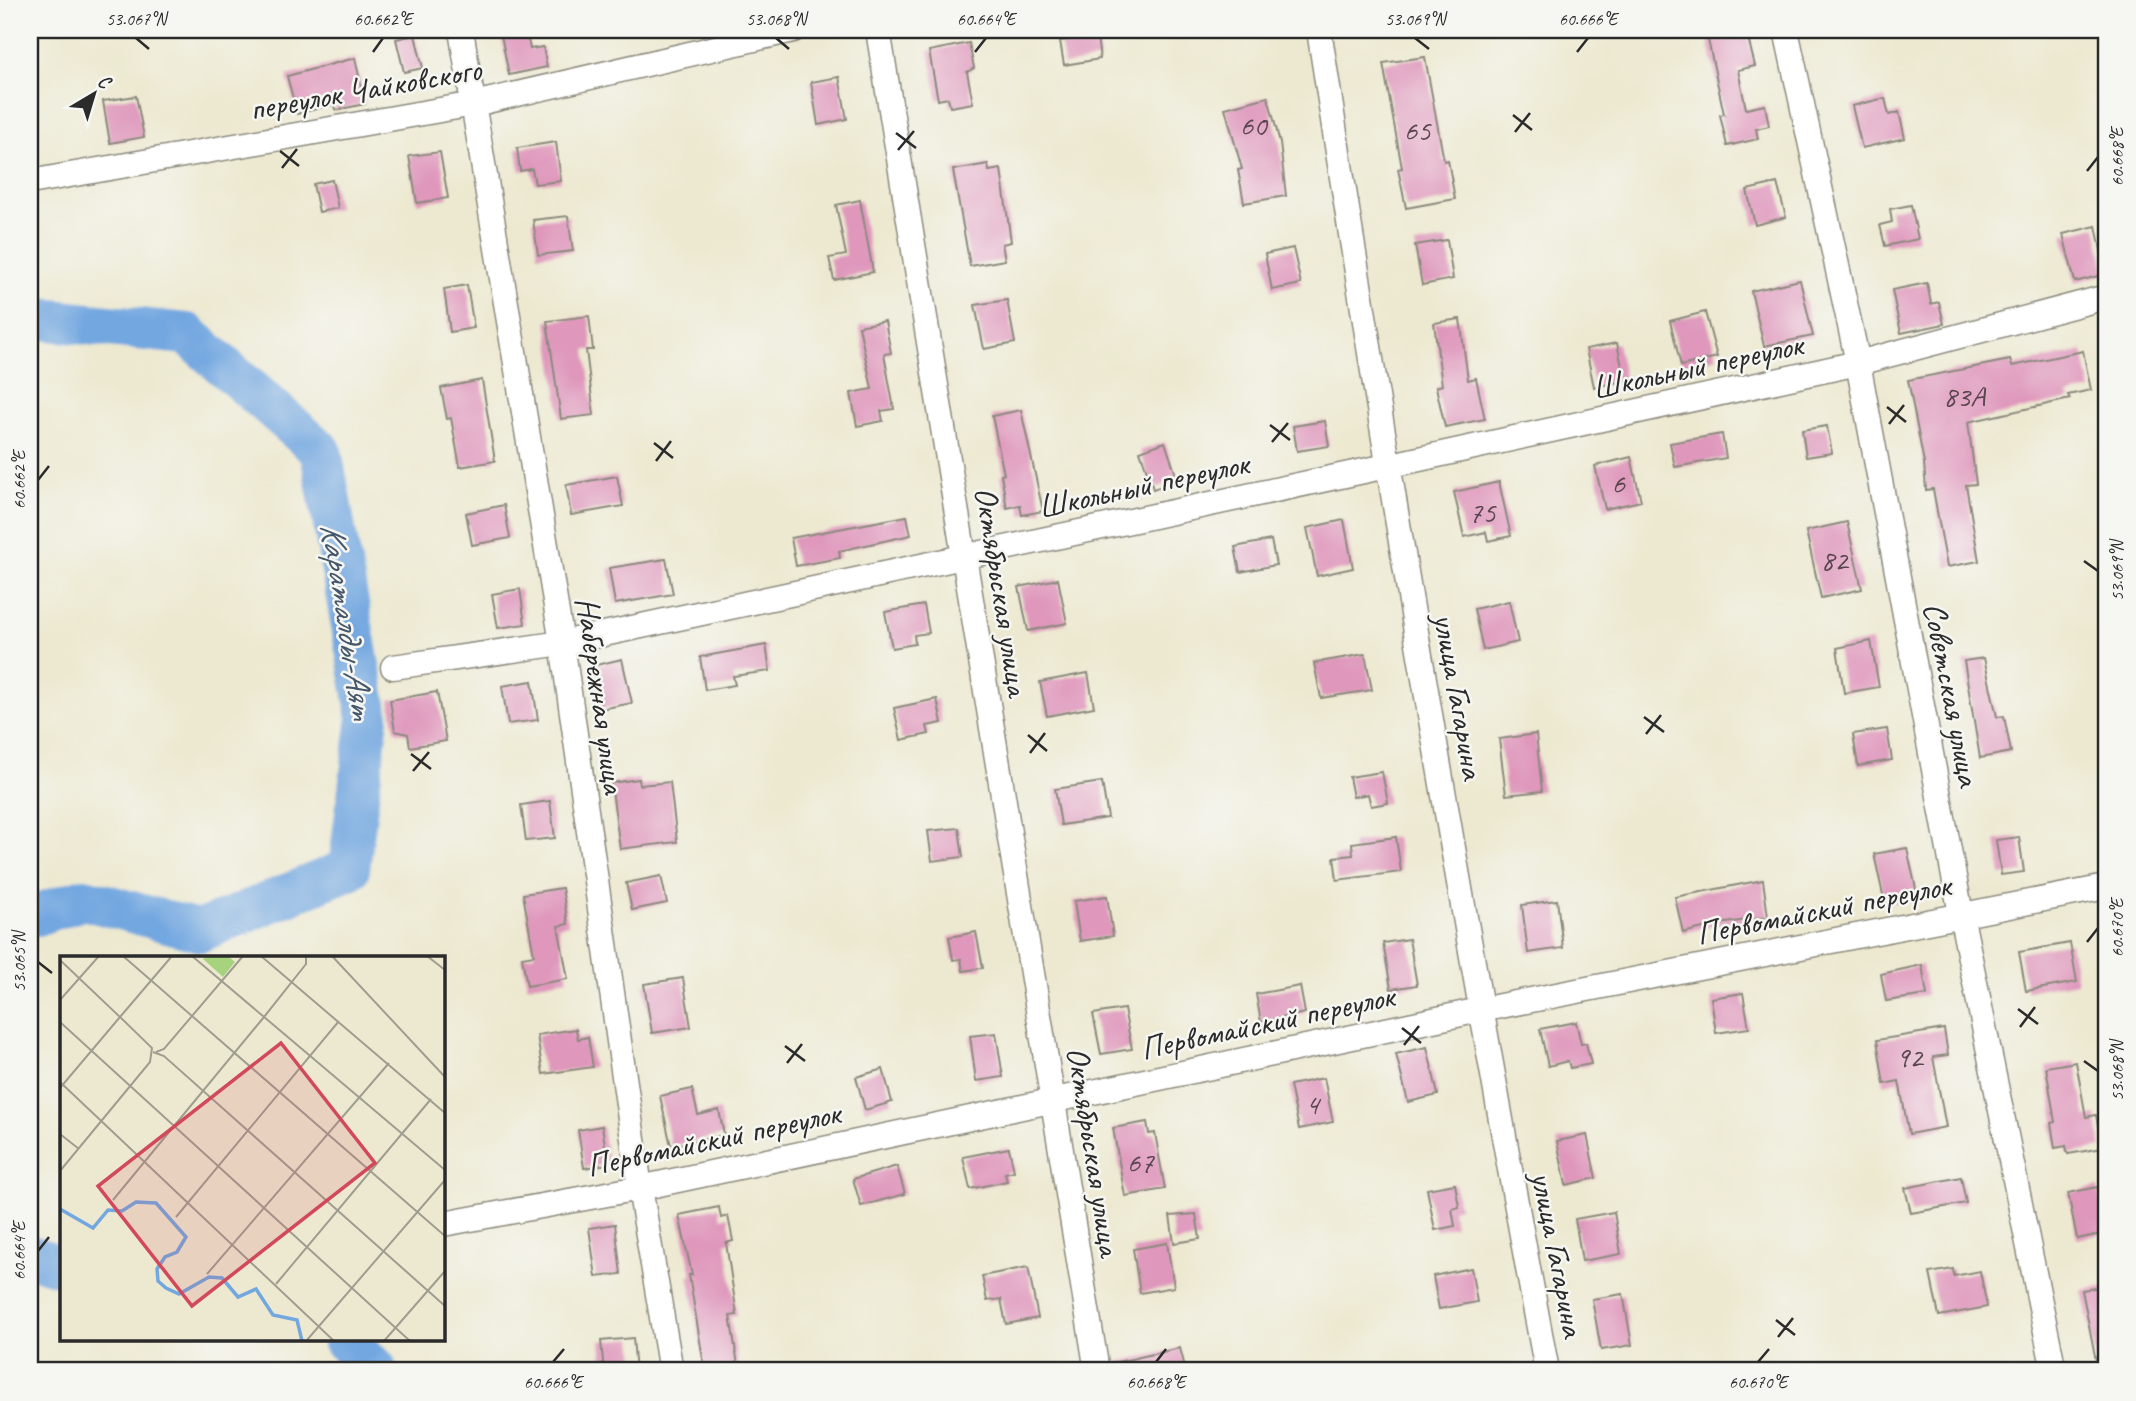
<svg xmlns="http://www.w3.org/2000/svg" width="2136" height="1401" font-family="Caveat,sans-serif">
<rect width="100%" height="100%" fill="#f6f6f2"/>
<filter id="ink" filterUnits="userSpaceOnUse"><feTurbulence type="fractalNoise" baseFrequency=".0143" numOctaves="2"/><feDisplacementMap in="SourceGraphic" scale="14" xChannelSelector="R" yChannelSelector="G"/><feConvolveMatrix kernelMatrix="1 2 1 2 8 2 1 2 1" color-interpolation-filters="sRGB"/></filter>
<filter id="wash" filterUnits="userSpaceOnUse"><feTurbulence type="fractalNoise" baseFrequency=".00686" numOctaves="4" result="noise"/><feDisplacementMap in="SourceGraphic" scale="28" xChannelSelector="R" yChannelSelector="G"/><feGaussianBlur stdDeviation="1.57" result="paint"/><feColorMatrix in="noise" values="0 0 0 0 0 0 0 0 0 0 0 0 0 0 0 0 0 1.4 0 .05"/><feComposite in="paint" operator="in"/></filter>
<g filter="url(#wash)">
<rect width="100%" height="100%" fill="#ede9d1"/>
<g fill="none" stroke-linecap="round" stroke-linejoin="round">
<!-- river -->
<g stroke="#73a7e0" stroke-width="42">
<path d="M30,318L187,334L321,451L368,717L349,869L200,931L84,899L30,917"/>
<path d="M30,1256L61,1266"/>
<path d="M343,1340L375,1367V1371"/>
</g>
</g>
<g id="blocks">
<!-- building -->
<g fill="#df97bc">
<path d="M500,30H526L530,49L543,47L547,67L509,75Z"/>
<path d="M1075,30H1096L1100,59L1064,65L1060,41L1077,39Z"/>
<path d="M1730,30H1746L1755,66L1738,70L1746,109L1765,105L1769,126L1756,129L1758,139L1727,146L1720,115L1724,114L1707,35Z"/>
<path d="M415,35L423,68L404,72L396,39Z"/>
<path d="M969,43L974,68L967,72L973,103L950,107L948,98L938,100L929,51Z"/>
<path d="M1425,57L1444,161L1448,160L1455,199L1406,208L1398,169L1402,168L1383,63Z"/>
<path d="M355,58L365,104L336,110L335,104L297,114L287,76Z"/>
<path d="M839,77L847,119L818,125L811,82Z"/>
<path d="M136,96L144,137L110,143L103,101Z"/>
<path d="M1268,97L1280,143L1286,196L1244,203L1238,170L1242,169L1225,108Z"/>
<path d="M1885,98L1889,115L1899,112L1905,138L1862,148L1852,106Z"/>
<path d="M556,142L561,181L535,184L532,169L520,171L517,148Z"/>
<path d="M440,152L448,198L417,203L409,156Z"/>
<path d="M988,164L989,171L1001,169L1011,242L1002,244L1005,260L970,266L953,170Z"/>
<path d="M332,180L338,208L319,212L313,184Z"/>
<path d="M1777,183L1786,217L1755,225L1747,190Z"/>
<path d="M860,200L873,272L834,280L829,258L846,255L836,205Z"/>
<path d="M1911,205L1918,239L1885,246L1880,225L1892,222L1890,209Z"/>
<path d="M568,216L573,251L538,255L533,220Z"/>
<path d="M2096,226L2106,274L2075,282L2063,234Z"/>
<path d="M1447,240L1453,279L1422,285L1415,245Z"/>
<path d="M1293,248L1301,284L1272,290L1265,254Z"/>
<path d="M1800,280L1813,336L1764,346L1751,291Z"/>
<path d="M1927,283L1931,304L1939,302L1944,324L1901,333L1892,290Z"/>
<path d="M467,285L474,328L450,332L444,289Z"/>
<path d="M1007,300L1015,343L984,349L975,305Z"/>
<path d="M1705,312L1717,357L1681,366L1670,321Z"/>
<path d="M589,316L593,350H586L594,415L561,419L547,321Z"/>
<path d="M1460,319L1468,380L1476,378L1485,419L1445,427L1436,387L1442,385L1434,323Z"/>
<path d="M885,321L891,353L884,354L894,409L881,411L883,421L857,426L851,393L872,389L859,326Z"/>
<path d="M1617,343L1625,381L1594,387L1586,349Z"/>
<path d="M2083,351L2091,390L2068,395L2070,399L1968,422L1976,484L1966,485L1979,561L1947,567L1933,489L1926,490L1924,463L1908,380L2010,360L2012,366Z"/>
<path d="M482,380L495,461L460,467L451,418L447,419L441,388Z"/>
<path d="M1021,410L1043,511L1022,515L1020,505L1007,508L1001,475L1004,474L992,416Z"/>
<path d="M1325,421L1329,446L1297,451L1293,426Z"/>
<path d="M1827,426L1832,453L1806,457L1802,430Z"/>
<path d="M1722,434L1726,458L1675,467L1670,443Z"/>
<path d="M1165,442L1178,481L1153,489L1140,451Z"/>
<path d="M1631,457L1641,501L1605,509L1595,466Z"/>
<path d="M617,476L623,506L571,515L566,485Z"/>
<path d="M1499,482L1511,536L1488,541L1486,532L1464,537L1454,492Z"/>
<path d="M504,505L510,538L472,545L466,513Z"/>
<path d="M907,516L911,535L839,551L840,558L796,566L791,538Z"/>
<path d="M1344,520L1353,568L1317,576L1307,528Z"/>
<path d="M1847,522L1862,589L1821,598L1806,531Z"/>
<path d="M1271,540L1276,565L1240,572L1235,547Z"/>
<path d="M666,559L673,594L615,604L609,568Z"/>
<path d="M1058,579L1067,623L1028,631L1019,587Z"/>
<path d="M520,589L525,624L498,628L492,594Z"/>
<path d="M1509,601L1518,642L1483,650L1474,609Z"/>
<path d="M924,605L929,633L914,635L915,644L892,648L885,612Z"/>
<path d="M1871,641L1879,687L1844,693L1837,648Z"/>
<path d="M766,645L770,671L733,676L735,685L705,690L700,657Z"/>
<path d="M1365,654L1372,690L1321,698L1314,663Z"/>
<path d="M1984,658L1997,717L2004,716L2011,752L1980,758L1964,661Z"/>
<path d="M622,659L632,703L601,709L592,666Z"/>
<path d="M1088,673L1094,707L1047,716L1040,682Z"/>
<path d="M532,681L538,720L508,724L502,686Z"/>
<path d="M437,692L446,741L410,747L408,734L395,731L390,700Z"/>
<path d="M937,699L942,723L927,726L929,734L901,740L894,708Z"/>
<path d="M1887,729L1892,760L1858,766L1853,734Z"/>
<path d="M1536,734L1542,791L1506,795L1499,739Z"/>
<path d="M1382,772L1388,803L1371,806L1368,794L1353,797L1349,777Z"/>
<path d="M639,779L640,785L670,782L677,842L620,849L611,783Z"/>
<path d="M1102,782L1108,818L1061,825L1055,789Z"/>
<path d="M550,801L555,838L526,841L521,805Z"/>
<path d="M959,828L963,857L932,861L928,831Z"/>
<path d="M1396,837L1401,872L1337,880L1334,857L1353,855L1352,843Z"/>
<path d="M2019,837L2024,872L2001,875L1996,840Z"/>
<path d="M1907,848L1918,898L1885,904L1874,854Z"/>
<path d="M661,876L667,903L632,910L626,883Z"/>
<path d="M1763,880L1768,917L1719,924L1683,933L1675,897Z"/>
<path d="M562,888L568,924L558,926L568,979L527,986L522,957L534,955L523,894Z"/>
<path d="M1107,896L1113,936L1080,941L1074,901Z"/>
<path d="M1557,900L1563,948L1528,953L1522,905Z"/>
<path d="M976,932L983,968L963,971L961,959L953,960L949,937Z"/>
<path d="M1409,939L1417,985L1391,989L1383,943Z"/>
<path d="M2070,943L2077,982L2026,991L2019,952Z"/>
<path d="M1922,965L1927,995L1886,1001L1881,974Z"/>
<path d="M683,978L691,1027L652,1033L644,984Z"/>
<path d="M1300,986L1305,1013L1261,1022L1256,994Z"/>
<path d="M1743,993L1749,1028L1716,1033L1711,998Z"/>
<path d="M1124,1009L1132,1049L1101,1054L1093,1014Z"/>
<path d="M1576,1022L1581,1044L1586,1043L1591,1064L1570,1068L1568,1061L1548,1066L1540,1029Z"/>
<path d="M576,1029L578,1039L588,1037L593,1067L543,1074L537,1035Z"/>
<path d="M1944,1029L1948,1055L1933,1057L1946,1127L1909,1134L1899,1081L1884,1084L1877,1040Z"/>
<path d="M996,1033L1003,1077L976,1081L970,1036Z"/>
<path d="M1427,1047L1438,1095L1408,1102L1396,1054Z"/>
<path d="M2076,1062L2086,1117L2096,1115L2102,1148L2068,1154L2066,1146L2055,1148L2051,1123L2055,1122L2046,1067Z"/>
<path d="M883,1069L892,1102L865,1110L856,1077Z"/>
<path d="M1324,1078L1333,1122L1299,1129L1290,1085Z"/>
<path d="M692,1089L698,1115L719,1110L724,1135L671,1146L660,1096Z"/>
<path d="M1147,1122L1149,1134L1155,1133L1165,1189L1125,1196L1113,1128Z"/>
<path d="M602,1126L608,1164L584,1168L578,1130Z"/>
<path d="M1587,1135L1596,1178L1566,1185L1557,1141Z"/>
<path d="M1009,1148L1014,1171L1005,1173L1007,1181L970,1189L963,1157Z"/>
<path d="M897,1166L905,1194L861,1206L853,1179Z"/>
<path d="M1961,1177L1966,1203L1911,1213L1905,1188Z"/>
<path d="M1455,1184L1459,1207L1452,1209L1455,1226L1435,1230L1427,1189Z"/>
<path d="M2098,1187L2101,1204L2106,1203V1233L2077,1239L2068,1193Z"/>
<path d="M719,1207L721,1218L728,1216L733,1241L726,1243L737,1315L730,1316L739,1371H705L689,1275H692L679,1215Z"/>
<path d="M1614,1212L1621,1254L1582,1261L1575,1219Z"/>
<path d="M1196,1214L1200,1239L1174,1243L1170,1216Z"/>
<path d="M615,1224L621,1274L596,1277L589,1228Z"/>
<path d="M1167,1243L1174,1287L1140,1293L1133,1249Z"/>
<path d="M1028,1267L1038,1318L1006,1324L1001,1299L987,1301L982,1276Z"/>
<path d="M1471,1268L1477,1302L1439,1309L1433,1276Z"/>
<path d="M1953,1269L1954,1276L1980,1271L1987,1307L1939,1316L1930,1273Z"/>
<path d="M2106,1286V1365L2097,1366L2082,1290Z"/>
<path d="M1623,1294L1632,1345L1601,1350L1592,1299Z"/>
<path d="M633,1338L636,1371H604L601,1341Z"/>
<path d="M1180,1348L1186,1371H1114L1113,1363Z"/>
</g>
</g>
</g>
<g filter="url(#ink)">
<use href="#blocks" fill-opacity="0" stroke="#8c8a7e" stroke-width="2"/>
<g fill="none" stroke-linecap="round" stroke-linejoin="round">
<!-- minor casing -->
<g stroke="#8c8a7e" stroke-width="27">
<g id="minor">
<path d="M461,30L562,643L640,1188L671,1371"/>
<path d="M878,30L1097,1371"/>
<path d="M1319,30C1388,478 1464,925 1547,1371"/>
<path d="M1786,30L1858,363L1961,914L2054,1371"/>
<path d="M30,182L474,104L793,30"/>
<path d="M393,667L562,643L1387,466L1858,363L2106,297"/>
<path d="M443,1224L640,1188L1480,1010L2106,887"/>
</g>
</g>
<!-- minor -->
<use href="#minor" stroke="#fff" stroke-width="24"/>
</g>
</g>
<!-- ticks -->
<path fill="none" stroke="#2b2b2b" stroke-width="2.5" d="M136,38L149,49M776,38L789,49M1415,38L1429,49M373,52L383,38M975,52L986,38M1577,52L1588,38M1513,115L1532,130M1515,132L1530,113M896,133L916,148M898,150L914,131M280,151L299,166M282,168L297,149M2087,171L2098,157M1887,407L1906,422M1889,424L1904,405M1270,425L1290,440M1272,442L1288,423M654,443L673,458M656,461L671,441M38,480L49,466M2084,561L2098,571M1644,717L1664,732M1646,734L1661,715M1028,735L1047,751M1030,753L1045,733M411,754L431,769M413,771L429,752M2087,942L2098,928M38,962L52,973M2018,1009L2038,1024M2020,1027L2035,1007M1402,1028L1421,1043M1404,1045L1419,1026M785,1046L805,1061M2084,1061L2098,1071M787,1063L802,1044M38,1251L49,1237M1776,1320L1795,1335M1778,1337L1793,1318M553,1362L564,1349M1156,1362L1166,1349M1758,1362L1769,1349"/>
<g text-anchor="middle" stroke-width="5" stroke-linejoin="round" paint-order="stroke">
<!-- number labels -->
<g font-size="30" fill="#58464f">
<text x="1253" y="135">60</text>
<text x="1417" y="140">65</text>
<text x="1964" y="406">83А</text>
<text x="1618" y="493">6</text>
<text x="1482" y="522">75</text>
<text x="1834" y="570">82</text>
<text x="1909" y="1067">92</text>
<text x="1312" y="1114">4</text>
<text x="1140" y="1172">67</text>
</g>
<!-- street labels -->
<g font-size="33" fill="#2b2b2b" stroke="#f6f6f2">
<text transform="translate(365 88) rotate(-10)" y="12">переулок Чайковского</text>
<text transform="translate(1697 365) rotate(-12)" y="12">Школьный переулок</text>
<text transform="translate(1143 484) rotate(-12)" y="12">Школьный переулок</text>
<text transform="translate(1003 591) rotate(81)" y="12">Октябрьская улица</text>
<text transform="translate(1953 694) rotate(79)" y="12">Советская улица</text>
<text transform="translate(602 695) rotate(82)" y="12">Набережная улица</text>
<text transform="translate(1460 696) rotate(80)" y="12">улица Гагарина</text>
<text transform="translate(1823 908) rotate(-11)" y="12">Первомайский переулок</text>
<text transform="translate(1267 1021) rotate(-12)" y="12">Первомайский переулок</text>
<text transform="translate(713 1138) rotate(-12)" y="12">Первомайский переулок</text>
<text transform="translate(1095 1151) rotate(81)" y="12">Октябрьская улица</text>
<text transform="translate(1559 1254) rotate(79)" y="12">улица Гагарина</text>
</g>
<!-- water labels -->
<g font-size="35" font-style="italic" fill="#44566a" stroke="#f6f6f2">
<text transform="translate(348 620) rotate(81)" y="12">Караталды-Аят</text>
</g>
</g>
<!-- overview -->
<g transform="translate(60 956)">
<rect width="385" height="385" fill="#ede9d1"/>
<path d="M146,0H168L175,6L163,21L143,3Z" fill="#a7d37f"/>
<path fill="none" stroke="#73a7e0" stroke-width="3.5" d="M0,253L33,272L48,254L62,255L76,246L96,247L126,281L117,296L105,301L97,313L98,325L106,332L119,338L149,321L162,322L178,341L196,333L213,359L237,364L242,385"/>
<path fill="none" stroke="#9f9d8f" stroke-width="2" d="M63,0L385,280M132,0L385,214M201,0L385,157M272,0L385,121M367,0L385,14M0,4L60,61L0,132M0,44L39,0M0,66L350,385M93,96L104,100L385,350M96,96L104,93L183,0M0,126L274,385M0,178L19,193M0,215L90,106L92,92L60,61L112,0M53,244L204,61L246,8V0M116,261L279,65M147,318L329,107M216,328L371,143M247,384L385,224M324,385L385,315"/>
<path fill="#d1495b" fill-opacity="0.15" stroke="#d1495b" stroke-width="3.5" d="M221,87L315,207L132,350L38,230Z"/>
<rect width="385" height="385" fill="none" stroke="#2b2b2b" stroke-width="3.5"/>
</g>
<!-- margin -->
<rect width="2136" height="1401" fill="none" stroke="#f6f6f2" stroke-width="77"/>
<!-- north arrow -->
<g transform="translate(94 94) rotate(38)" stroke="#f6f6f2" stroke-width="5" paint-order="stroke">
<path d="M0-5L12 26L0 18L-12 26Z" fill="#2b2b2b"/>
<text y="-10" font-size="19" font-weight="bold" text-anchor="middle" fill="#2b2b2b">С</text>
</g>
<rect x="38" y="38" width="2060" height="1324" fill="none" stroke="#2b2b2b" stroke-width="2.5"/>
<g font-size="18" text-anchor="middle" fill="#2b2b2b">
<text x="136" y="25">53.067°N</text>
<text x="383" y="25">60.662°E</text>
<text x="776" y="25">53.068°N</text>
<text x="986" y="25">60.664°E</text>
<text x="1415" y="25">53.069°N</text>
<text x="1588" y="25">60.666°E</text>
<text transform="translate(2117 157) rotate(-90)" y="6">60.668°E</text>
<text transform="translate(19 480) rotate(-90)" y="6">60.662°E</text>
<text transform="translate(2117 571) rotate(-90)" y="6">53.069°N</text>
<text transform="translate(2117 928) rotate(-90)" y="6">60.670°E</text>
<text transform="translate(19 962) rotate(-90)" y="6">53.065°N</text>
<text transform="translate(2117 1071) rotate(-90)" y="6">53.068°N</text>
<text transform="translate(19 1251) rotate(-90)" y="6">60.664°E</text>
<text x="553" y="1388">60.666°E</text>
<text x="1156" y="1388">60.668°E</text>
<text x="1758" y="1388">60.670°E</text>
</g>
</svg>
